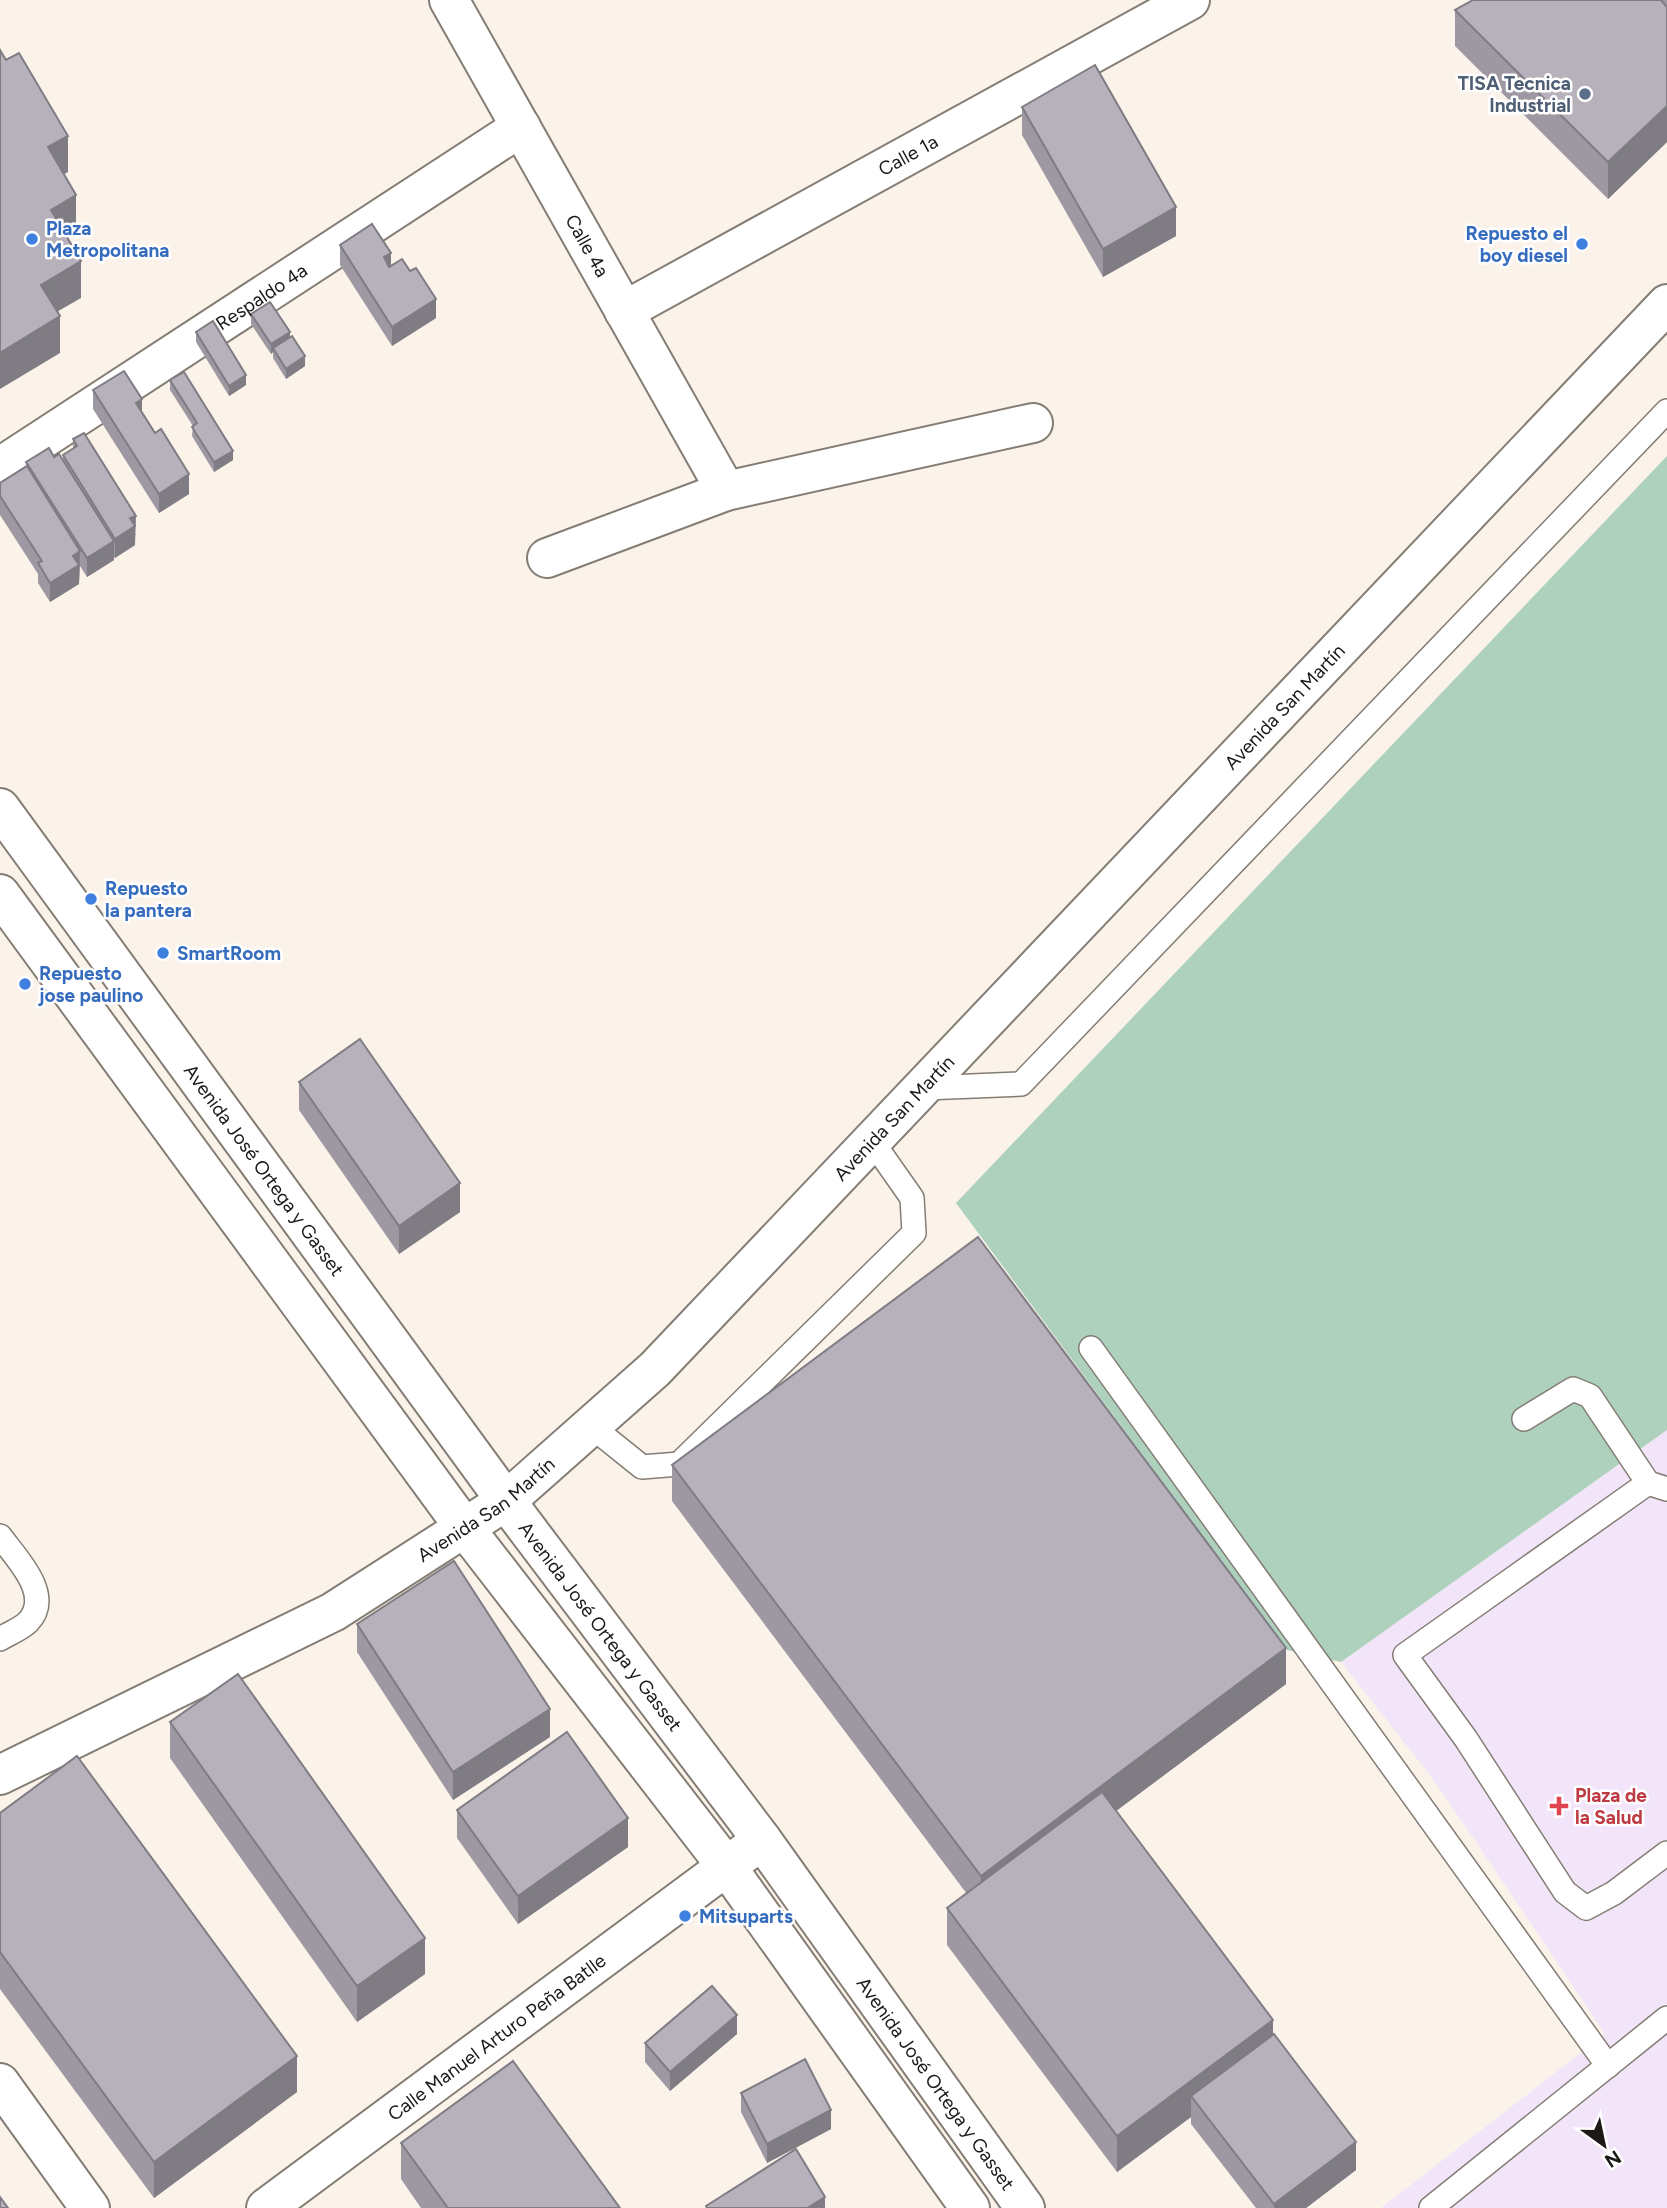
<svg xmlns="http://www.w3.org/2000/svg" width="1667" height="2208" font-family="Figtree,sans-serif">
<rect width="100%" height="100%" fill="#fbf3ea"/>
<!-- medical -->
<path fill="#f2e5f9" d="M1667,1430V2208H1381L1605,2034L1474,1839L1429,1774L1341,1662Z"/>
<!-- green -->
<path fill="#aed1be" d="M1667,456V1430L1341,1662L1287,1650L956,1203Z"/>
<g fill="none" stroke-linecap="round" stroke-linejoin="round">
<!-- service casing -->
<g stroke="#847d74" stroke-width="26">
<g id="service">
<path d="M925,1088L1021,1084L1667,411"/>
<path d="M1091,1348L1608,2066"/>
<path d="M1524,1419L1573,1389L1590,1396L1648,1483"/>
<path d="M591,1426L642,1467L679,1464L914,1233L912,1198L872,1141"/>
<path d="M1667,1489L1648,1483L1405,1655L1466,1739L1565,1892L1586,1908L1614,1893L1667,1853"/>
<path d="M0,1536C16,1558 54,1595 28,1622C21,1629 8,1634 0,1639"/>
<path d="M1431,2208L1667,2018"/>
</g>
</g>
<!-- minor casing -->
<g stroke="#847d74" stroke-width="42">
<g id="minor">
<path id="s1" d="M449,0L726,491"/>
<path id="s2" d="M624,311L1190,0"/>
<path id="s3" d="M0,467L521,127"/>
<path d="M547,558L726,491L1033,423"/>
<path d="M0,2083L90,2208"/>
<path id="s4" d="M266,2208L762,1840"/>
</g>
</g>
<!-- secondary casing -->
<g stroke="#847d74" stroke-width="42">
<g id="secondary">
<path id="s5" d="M0,808L506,1501L762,1840L1025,2208"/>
<path d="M0,894L464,1527L727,1867L970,2208"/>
<path id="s6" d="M0,1775L333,1612L506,1501L655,1369L1667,304"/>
</g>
</g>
<!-- service -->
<use href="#service" stroke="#fff" stroke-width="23"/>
<!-- minor -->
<use href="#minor" stroke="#fff" stroke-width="38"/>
<!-- secondary -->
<use href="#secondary" stroke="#fff" stroke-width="38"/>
</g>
<!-- wall -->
<g fill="#9d98a1">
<path d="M1473,0H1667V142L1608,199L1455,46V10Z"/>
<path d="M1022,107L1176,236L1103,277L1022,135Z"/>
<path d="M340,245L391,266L436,318L392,346L340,265Z"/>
<path d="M251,314L290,338L305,366L286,379L273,358V352L271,354L251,324Z"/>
<path d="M196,332L246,385L229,396L196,342Z"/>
<path d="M170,380L233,460L214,472L192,436L193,426L170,390Z"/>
<path d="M93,390L142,412L189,494L159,513L93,409Z"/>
<path d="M73,439L136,535H135V545L115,558L114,557V560L87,577L80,566L79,584L50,602L38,583V574L0,515V483L26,466V462L54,457L63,460V455L73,448Z"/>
<path d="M299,1082L460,1212L399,1254L299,1110Z"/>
<path d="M672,1465L1286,1684L1116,1811L1273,2034L1356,2170L1306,2208H1256L1191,2124V2117L1117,2172L947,1945V1908L967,1894L672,1501Z"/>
<path d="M357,1624L550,1737L453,1800L357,1652Z"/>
<path d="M170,1722L425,1974L357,2022L170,1758Z"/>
<path d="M457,1810L628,1847L518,1924L457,1838Z"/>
<path d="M0,1813L297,2092L154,2198L0,1989Z"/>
<path d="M737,2034L670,2091L645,2062V2043Z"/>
<path d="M741,2093L831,2129L767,2163L741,2112Z"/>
<path d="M401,2143L620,2208H421L401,2179Z"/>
</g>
<!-- shaded-wall -->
<g fill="#7f7c83">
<path d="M1667,106V142L1608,199V162Z"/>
<path d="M68,136V172L48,184V147Z"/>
<path d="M76,195V232L51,247V210Z"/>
<path d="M1176,207V236L1103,277V249Z"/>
<path d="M391,253V272L384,257Z"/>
<path d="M81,261V298L41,321V285Z"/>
<path d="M436,299V318L392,346V327Z"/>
<path d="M60,316V353L0,389V353Z"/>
<path d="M290,332V342L273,348V352L271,354V344Z"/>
<path d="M305,356V366L286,379V369Z"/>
<path d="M246,375V385L229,396V386Z"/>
<path d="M142,399V418L136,403Z"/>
<path d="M233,451V460L214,472V462Z"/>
<path d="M189,474V494L159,513V494Z"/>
<path d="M136,516L135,545L115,558V539L130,518Z"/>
<path d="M114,541V560L87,577V558Z"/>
<path d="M80,551L79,584L50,602V583L73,556Z"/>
<path d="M460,1183V1212L399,1254V1226Z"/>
<path d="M1286,1648V1684L981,1912V1876Z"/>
<path d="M550,1709V1737L453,1800V1772Z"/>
<path d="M628,1818V1847L518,1924V1896Z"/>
<path d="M425,1938V1974L357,2022V1986Z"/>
<path d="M737,2015V2034L670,2091V2072Z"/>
<path d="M1273,2020V2056L1191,2096V2117L1117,2172V2136Z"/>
<path d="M297,2056V2092L154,2198V2162Z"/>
<path d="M831,2110V2129L767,2163V2144Z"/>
<path d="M1356,2142V2170L1306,2208H1274V2204Z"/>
<path d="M825,2197V2208H807Z"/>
</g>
<!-- building -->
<g fill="#b6b1bb" stroke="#7f7c83" stroke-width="2">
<path d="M1473,0H1661L1667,7V106L1608,162L1455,10Z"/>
<path d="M0,50L6,60L19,53L68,136L48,147L76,195L51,210L81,261L41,285L60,316L0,353Z"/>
<path d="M1095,65L1176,207L1103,249L1022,107Z"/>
<path d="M372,224L391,253L384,257L389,267L402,259L410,271L416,268L436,299L392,327L340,245Z"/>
<path d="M270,302L290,332L271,344L251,314Z"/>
<path d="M213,321L246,375L229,386L196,332Z"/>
<path d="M292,336L305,356L286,369L273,348Z"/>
<path d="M124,371L142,399L136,403L155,433L161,429L189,474L159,494L93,390Z"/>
<path d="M184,372L233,451L214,462L192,427L197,423L170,380Z"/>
<path d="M84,433L136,516L130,518L135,526L115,539L63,455L77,446L73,439Z"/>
<path d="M49,448L54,457L59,454L114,541L87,558L26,462Z"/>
<path d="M27,466L80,551L73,556L79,565L50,583L38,563L42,561L0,496V483Z"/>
<path d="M360,1039L460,1183L399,1226L299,1082Z"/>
<path d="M978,1237L1286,1648L981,1876L672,1465Z"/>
<path d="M454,1561L550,1709L453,1772L357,1624Z"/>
<path d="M238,1674L425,1938L357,1986L170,1722Z"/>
<path d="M567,1732L628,1818L518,1896L457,1810Z"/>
<path d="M77,1756L297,2056L154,2162L0,1952V1813Z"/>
<path d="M1102,1792L1273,2020L1117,2136L947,1908Z"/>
<path d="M712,1986L737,2015L670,2072L645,2043Z"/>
<path d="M1274,2034L1356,2142L1274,2204L1191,2096Z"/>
<path d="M805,2059L831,2110L767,2144L741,2093Z"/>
<path d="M513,2061L620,2208H448L401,2143Z"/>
<path d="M796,2149L825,2197L807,2208H707L706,2206Z"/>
<path d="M0,2197L8,2208H0Z"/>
</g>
<!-- markers -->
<circle fill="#5c6f8a" stroke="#fff" stroke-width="2.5" cx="1585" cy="94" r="7"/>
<g fill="#3f7fe0" stroke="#fff" stroke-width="2.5">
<circle cx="32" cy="239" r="7"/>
<circle cx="1582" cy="244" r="7"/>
<circle cx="91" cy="899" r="7"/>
<circle cx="163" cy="953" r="7"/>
<circle cx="25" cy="984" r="7"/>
<circle cx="685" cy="1916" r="7"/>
</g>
<path fill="#e0444e" stroke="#fff" stroke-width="2.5" d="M1555.5 1795.5h7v7h7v7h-7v7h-7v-7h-7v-7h7z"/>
<g text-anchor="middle" stroke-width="5" stroke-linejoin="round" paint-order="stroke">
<!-- service labels -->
<g font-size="19" font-weight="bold" fill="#4e5e75" stroke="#fff" text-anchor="end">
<text x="1571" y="90">TISA Tecnica<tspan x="1571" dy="22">Industrial</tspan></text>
</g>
<!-- street labels -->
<g font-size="19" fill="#1c1916" stroke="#fff">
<text dy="7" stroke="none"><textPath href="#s2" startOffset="324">Calle 1a</textPath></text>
<text dy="7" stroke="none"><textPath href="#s1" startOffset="282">Calle 4a</textPath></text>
<text dy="7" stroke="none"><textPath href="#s3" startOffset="312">Respaldo 4a</textPath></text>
<text dy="7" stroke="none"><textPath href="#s6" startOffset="1689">Avenida San Martín</textPath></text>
<text dy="7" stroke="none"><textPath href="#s6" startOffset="1122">Avenida San Martín</textPath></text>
<text dy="7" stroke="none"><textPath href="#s5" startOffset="448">Avenida José Ortega y Gasset</textPath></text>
<text dy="7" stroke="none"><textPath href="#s6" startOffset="555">Avenida San Martín</textPath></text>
<text dy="7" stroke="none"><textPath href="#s5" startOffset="1015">Avenida José Ortega y Gasset</textPath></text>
<text dy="7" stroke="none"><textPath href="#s4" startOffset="287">Calle Manuel Arturo Peña Batlle</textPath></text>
<text dy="7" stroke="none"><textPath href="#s5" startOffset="1582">Avenida José Ortega y Gasset</textPath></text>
</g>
<!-- shop labels -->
<g font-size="19" font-weight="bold" fill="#366cbe" stroke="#fff" text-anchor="start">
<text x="46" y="235">Plaza<tspan x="46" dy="22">Metropolitana</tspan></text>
<text x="1568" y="240" text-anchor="end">Repuesto el<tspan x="1568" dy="22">boy diesel</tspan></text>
<text x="105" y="895">Repuesto<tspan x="105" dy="22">la pantera</tspan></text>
<text x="177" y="960">SmartRoom</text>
<text x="39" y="980">Repuesto<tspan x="39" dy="22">jose paulino</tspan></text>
<text x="699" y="1923">Mitsuparts</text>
</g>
<!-- health labels -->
<g font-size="19" font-weight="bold" fill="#be3a42" stroke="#fff" text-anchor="start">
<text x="1575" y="1802">Plaza de<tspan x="1575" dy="22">la Salud</tspan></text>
</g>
</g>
<!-- north arrow -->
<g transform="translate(1604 2145) rotate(147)" stroke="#ffffff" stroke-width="5" paint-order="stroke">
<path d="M0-5L12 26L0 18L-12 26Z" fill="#1c1916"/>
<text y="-10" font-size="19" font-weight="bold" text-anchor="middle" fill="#1c1916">N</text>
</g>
</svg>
